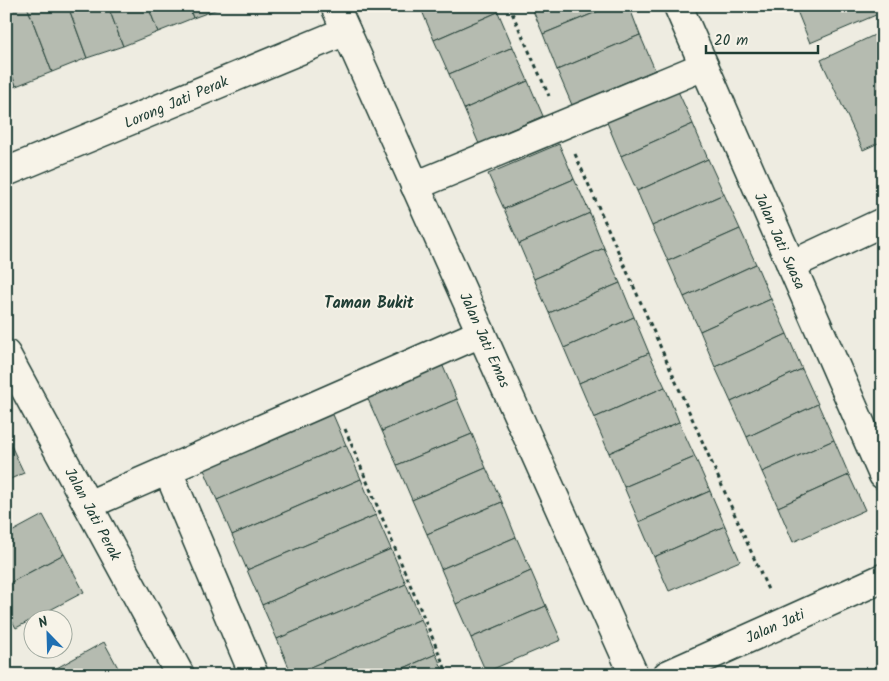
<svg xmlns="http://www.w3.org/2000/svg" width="889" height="681" font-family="Kalam,sans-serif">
<rect width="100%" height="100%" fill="#eeece1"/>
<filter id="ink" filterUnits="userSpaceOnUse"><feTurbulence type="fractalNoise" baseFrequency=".02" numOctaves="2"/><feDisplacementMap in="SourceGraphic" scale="10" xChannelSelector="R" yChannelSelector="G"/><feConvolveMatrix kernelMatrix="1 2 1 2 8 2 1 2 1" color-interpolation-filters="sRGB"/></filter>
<g filter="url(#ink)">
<!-- building -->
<g fill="#b5bbb0" stroke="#1f3d34">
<path d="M27,6L52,72L16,86L6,59V7Z"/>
<path d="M27,6H68L87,58L52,72Z"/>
<path d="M68,6H108L123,46L87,58Z"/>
<path d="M108,6H148L158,32L123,46Z"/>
<path d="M148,6H189L193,18L158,32Z"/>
<path d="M189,6H226L193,18Z"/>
<path d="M420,6H496L498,12L434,40Z"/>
<path d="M531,6H611L543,34Z"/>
<path d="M611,6H629L640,35L557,70L543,34Z"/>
<path d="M795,6H882L883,12L810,43Z"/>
<path d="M498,12L513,47L449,74L434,40Z"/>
<path d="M883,31V141L863,150L821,60Z"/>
<path d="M640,35L655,70L572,105L557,70Z"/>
<path d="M513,47L528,81L464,109L449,74Z"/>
<path d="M6,59L16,86L6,90Z"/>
<path d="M528,81L543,116L479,144L464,109Z"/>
<path d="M677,89L693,124L621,156L606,120Z"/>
<path d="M693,124L708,159L637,191L621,156Z"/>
<path d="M559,144L574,179L504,209L488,174Z"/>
<path d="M708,159L724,194L652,226L637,191Z"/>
<path d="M574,179L590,213L519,244L504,209Z"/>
<path d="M724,194L740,229L668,261L652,226Z"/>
<path d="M590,213L604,248L534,279L519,244Z"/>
<path d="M740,229L756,264L684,297L668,261Z"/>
<path d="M604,248L620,283L549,313L534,279Z"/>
<path d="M756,264L771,299L700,331L684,297Z"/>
<path d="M620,283L634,317L564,348L549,313Z"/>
<path d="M771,299L787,334L715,367L700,331Z"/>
<path d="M634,317L649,353L579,383L564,348Z"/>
<path d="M787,334L802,369L731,402L715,367Z"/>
<path d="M649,353L665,387L594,418L579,383Z"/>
<path d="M442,364L457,399L382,431L367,397Z"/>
<path d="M802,369L818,404L747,437L731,402Z"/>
<path d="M665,387L679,422L609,453L594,418Z"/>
<path d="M457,399L472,434L397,465L382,431Z"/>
<path d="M818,404L834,440L762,472L747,437Z"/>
<path d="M331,410L346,445L217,500L202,465Z"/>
<path d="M679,422L695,457L624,487L609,453Z"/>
<path d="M472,434L486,468L412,500L397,465Z"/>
<path d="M6,435L24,473L6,481Z"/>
<path d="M834,440L849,475L778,507L762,472Z"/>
<path d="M346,445L361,479L232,535L217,500Z"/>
<path d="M695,457L710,491L639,522L624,487Z"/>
<path d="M486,468L502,502L427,534L412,500Z"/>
<path d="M849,475L865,510L793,542L778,507Z"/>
<path d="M361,479L376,515L247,570L232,535Z"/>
<path d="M710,491L725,526L654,557L639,522Z"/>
<path d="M502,502L516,537L441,569L427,534Z"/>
<path d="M43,515L64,554L6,585V535Z"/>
<path d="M376,515L391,549L262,605L247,570Z"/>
<path d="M725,526L740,561L669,591L654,557Z"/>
<path d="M516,537L531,571L456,604L441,569Z"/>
<path d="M391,549L406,584L277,639L262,605Z"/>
<path d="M64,554L84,592L16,628L6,610V585Z"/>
<path d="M531,571L546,606L471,638L456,604Z"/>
<path d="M406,584L421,619L292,675L277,639Z"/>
<path d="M546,606L561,640L486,672L471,638Z"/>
<path d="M421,619L436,654L388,675H292Z"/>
<path d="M104,642L122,675H44Z"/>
<path d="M436,654L445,675H388Z"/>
<path d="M880,665L883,675H858Z"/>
</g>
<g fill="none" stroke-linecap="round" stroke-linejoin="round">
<!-- minor casing -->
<g stroke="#1f3d34" stroke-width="31">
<g id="minor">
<path d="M335,6L634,675"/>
<path d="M678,6L883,475"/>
<path d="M6,172L346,31"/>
<path d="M415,186L704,66"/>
<path d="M791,265L883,222"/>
<path d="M6,354L180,675"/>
<path d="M168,471L254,675"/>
<path d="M88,505L481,333"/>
<path d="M667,675L883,578"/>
</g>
</g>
<!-- path -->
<g stroke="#1f3d34" stroke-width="3" stroke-dasharray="4 4" stroke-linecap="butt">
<path d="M509,6L549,96"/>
<path d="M575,154L769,592"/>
<path d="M345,429L448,675"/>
</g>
<!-- minor -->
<use href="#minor" stroke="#f7f3e8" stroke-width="28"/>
</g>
</g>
<g text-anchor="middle" stroke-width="4" stroke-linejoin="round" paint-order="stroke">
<!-- street labels -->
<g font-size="15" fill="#1f3d34" stroke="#f7f3e8">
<text transform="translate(176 102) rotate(-23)" y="5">Lorong Jati Perak</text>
<text transform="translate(780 241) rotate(66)" y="5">Jalan Jati Suasa</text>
<text transform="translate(485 340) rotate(66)" y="5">Jalan Jati Emas</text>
<text transform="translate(93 514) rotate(62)" y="5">Jalan Jati Perak</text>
<text transform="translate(775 626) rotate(-24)" y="5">Jalan Jati</text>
</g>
<!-- neighbourhood labels -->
<g font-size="16" font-weight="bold" fill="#1f3d34" stroke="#f7f3e8">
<text x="369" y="308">Taman Bukit</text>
</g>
</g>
<!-- margin -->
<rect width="889" height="681" fill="none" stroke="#f7f3e8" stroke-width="25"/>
<rect x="12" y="12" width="864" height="656" fill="none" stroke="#1f3d34" stroke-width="2" filter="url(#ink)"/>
<!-- north arrow -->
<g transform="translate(48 634) rotate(337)"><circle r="24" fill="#f7f3e8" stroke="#a1aaa0"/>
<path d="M0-4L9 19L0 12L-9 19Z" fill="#1f6fb2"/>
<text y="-8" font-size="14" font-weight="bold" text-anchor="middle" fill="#1f3d34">N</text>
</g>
<!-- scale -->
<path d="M706 45v8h112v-8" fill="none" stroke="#1f3d34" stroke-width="2.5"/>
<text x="714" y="45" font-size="15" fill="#1f3d34" stroke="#f7f3e8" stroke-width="4" paint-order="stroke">20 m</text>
</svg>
